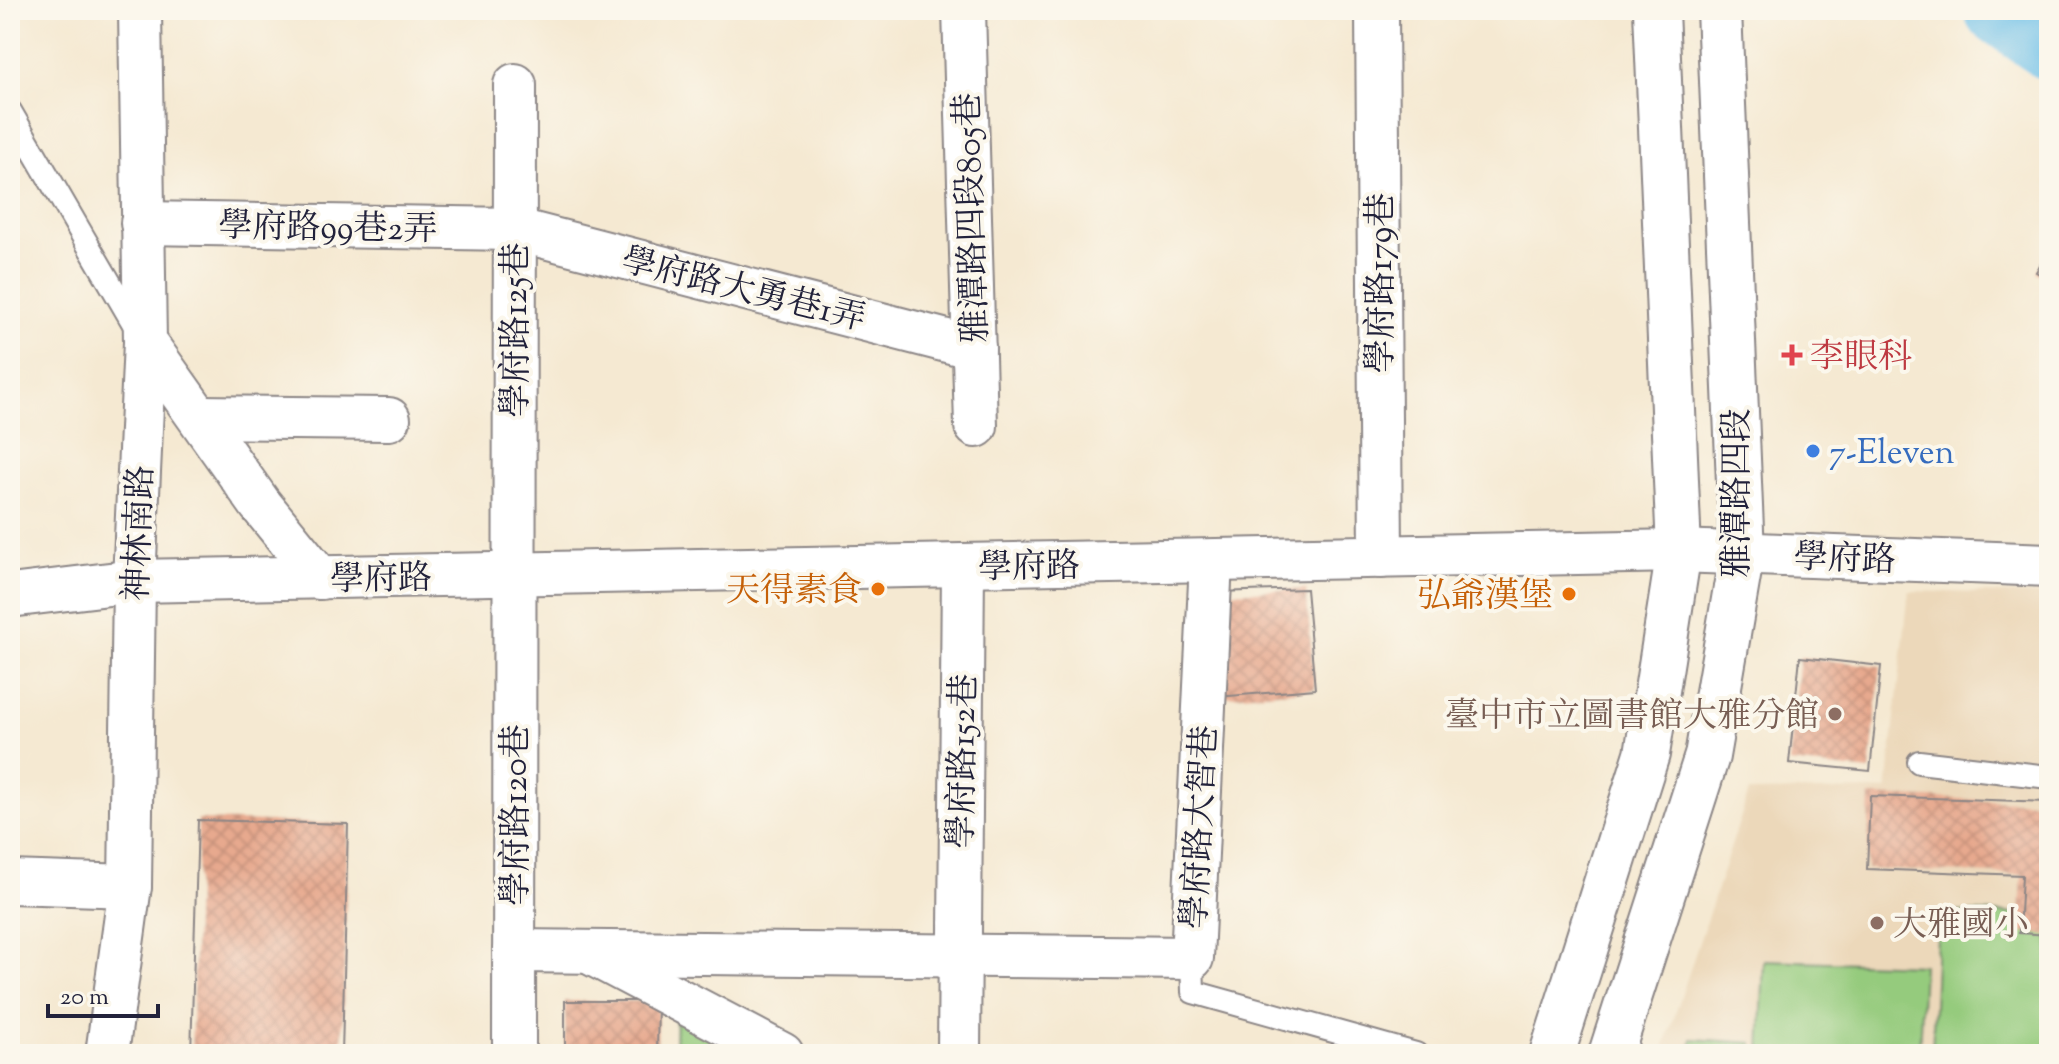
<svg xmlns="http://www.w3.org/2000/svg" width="2059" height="1064" font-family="'Sorts Mill Goudy','Noto Serif TC',serif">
<defs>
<pattern id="grass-tufts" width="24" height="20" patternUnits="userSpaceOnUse" patternTransform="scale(2)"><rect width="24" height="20" fill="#95cb7d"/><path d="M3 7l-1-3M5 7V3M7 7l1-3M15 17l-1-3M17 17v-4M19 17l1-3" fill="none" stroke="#80ae6d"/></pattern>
<pattern id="building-cross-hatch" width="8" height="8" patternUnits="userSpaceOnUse" patternTransform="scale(2)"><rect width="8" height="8" fill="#e7a98e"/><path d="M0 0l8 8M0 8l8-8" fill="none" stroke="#c6917b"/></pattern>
</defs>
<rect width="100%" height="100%" fill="#fbf7ec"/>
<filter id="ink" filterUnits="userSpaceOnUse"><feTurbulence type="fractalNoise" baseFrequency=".0125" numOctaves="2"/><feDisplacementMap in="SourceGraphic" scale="16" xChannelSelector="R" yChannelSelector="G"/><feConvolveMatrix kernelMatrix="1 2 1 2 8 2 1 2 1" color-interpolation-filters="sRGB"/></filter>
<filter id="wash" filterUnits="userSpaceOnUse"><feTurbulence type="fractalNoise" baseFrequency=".006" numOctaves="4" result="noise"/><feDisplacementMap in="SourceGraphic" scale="32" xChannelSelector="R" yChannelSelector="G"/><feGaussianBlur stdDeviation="1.8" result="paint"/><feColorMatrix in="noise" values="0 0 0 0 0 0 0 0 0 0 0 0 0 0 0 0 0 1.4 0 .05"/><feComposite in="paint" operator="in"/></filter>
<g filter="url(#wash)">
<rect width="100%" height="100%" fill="#f5e9d2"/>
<!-- built -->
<path fill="#ecd8ba" d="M1909,591L2049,595V1054H1662L1749,792L1887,790Z"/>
<!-- grass -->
<path fill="url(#grass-tufts)" stroke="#5c765c" stroke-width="2" d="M676,1008L763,1054H675Z"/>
<!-- pitch -->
<g fill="#95cb7d" stroke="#5c765c" stroke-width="2">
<path d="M1938,911L2049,915V1054H1932Z"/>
<path d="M1764,960L1923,965L1919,1054H1760Z"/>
<path d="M1692,1039L1753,1043V1054H1691Z"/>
</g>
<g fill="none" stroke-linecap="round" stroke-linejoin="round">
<!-- river -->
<path stroke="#6dc0e9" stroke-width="66" d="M1997,10L2049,47"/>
</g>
<g id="blocks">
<!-- building -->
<g fill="url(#building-cross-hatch)">
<path d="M2049,249V280L2036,272Z"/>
<path d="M1306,589L1315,689L1217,697L1220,592Z"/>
<path d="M1800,657L1881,666L1870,771L1789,763Z"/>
<path d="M1870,796L2049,802V935L2019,933L2022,875L1867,869Z"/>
<path d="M198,820L348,824L342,1054H191Z"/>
<path d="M565,1001H658L657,1054H565Z"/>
</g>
</g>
</g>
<g filter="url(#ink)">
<use href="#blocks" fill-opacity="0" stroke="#8c8686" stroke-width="2"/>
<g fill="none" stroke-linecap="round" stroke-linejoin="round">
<!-- lane casing -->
<g stroke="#8c8686" stroke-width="26">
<g id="lane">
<path d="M10,111L138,331"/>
<path d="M1919,762L2049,777"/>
<path d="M1192,958L1193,992L1416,1054"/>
</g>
</g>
<!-- street casing -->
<g stroke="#8c8686" stroke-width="46">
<g id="street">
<path d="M964,10L976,426"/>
<path d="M1377,10L1381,557"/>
<path d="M142,223L514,229L974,348"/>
<path d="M145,342L260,504L320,578"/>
<path d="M199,417L389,419"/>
<path d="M10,596L134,581L1679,551L2049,565"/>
<path d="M10,882L130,886"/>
<path d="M514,951L1192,958L1211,561"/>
<path d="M594,955L782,1054"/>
<path d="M107,1054L130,886L134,581L145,342L140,10"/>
<path d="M514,1054L515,85"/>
<path d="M959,1054L963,566"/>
</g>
</g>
<!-- secondary casing -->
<g stroke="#8c8686" stroke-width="48">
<g id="secondary">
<path d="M1552,1054L1647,754L1679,551L1656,10"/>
<path d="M1611,1054L1707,756L1742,553L1719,10"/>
</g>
</g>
<!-- lane -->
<use href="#lane" stroke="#fff" stroke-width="22"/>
<!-- street -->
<use href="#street" stroke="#fff" stroke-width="42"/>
<!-- secondary -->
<use href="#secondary" stroke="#fff" stroke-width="44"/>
</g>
</g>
<!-- markers -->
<path fill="#e0444e" stroke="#fbf7ec" stroke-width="3" d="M1788 343h8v8h8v8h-8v8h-8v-8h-8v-8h8z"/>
<circle fill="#3f7fe0" stroke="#fbf7ec" stroke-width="3" cx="1813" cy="451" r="8"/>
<g fill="#e8710a" stroke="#fbf7ec" stroke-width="3">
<circle cx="878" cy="589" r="8"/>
<circle cx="1569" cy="594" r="8"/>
</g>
<g fill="#8d6e63" stroke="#fbf7ec" stroke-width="3">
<circle cx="1835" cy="714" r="8"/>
<circle cx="1877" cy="923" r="8"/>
</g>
<g text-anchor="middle" stroke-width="8" stroke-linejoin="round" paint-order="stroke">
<!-- street labels -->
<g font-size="34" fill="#22223b" stroke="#fbf7ec">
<text transform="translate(970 218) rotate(-92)" y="12">雅潭路四段805巷</text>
<text transform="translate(328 226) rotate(1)" y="12">學府路99巷2弄</text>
<text transform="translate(1379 283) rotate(-90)" y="12">學府路179巷</text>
<text transform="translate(744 288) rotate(14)" y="12">學府路大勇巷1弄</text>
<text transform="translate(514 330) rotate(-90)" y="12">學府路125巷</text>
<text transform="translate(1735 493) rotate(-90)" y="12">雅潭路四段</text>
<text transform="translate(137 533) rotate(-88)" y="12">神林南路</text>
<text transform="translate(1845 557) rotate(2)" y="12">學府路</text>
<text transform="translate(1029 565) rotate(-1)" y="12">學府路</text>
<text transform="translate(381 577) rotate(-1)" y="12">學府路</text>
<text transform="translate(961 761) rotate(-89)" y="12">學府路152巷</text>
<text transform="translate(514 815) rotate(-90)" y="12">學府路120巷</text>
<text transform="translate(1198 827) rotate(-87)" y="12">學府路大智巷</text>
</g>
<!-- health labels -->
<g font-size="34" fill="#be3a42" stroke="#fbf7ec" text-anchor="start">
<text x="1810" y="367">李眼科</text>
</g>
<!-- shop labels -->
<g font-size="34" fill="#366cbe" stroke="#fbf7ec" text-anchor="start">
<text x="1829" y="463">7-Eleven</text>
</g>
<!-- food labels -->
<g font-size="34" fill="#c56008" stroke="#fbf7ec" text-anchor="end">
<text x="862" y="601">天得素食</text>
<text x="1553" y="606">弘爺漢堡</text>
</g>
<!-- education labels -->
<g font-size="34" fill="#785e54" stroke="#fbf7ec" text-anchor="end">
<text x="1819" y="726">臺中市立圖書館大雅分館</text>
<text x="1893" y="935" text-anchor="start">大雅國小</text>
</g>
</g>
<!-- margin -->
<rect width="2059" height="1064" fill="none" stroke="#fbf7ec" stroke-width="40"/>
<!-- scale -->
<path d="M48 1004v12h110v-12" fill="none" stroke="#22223b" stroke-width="4"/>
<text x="60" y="1004" font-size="24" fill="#22223b" stroke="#fbf7ec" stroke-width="6" paint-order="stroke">20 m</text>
</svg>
